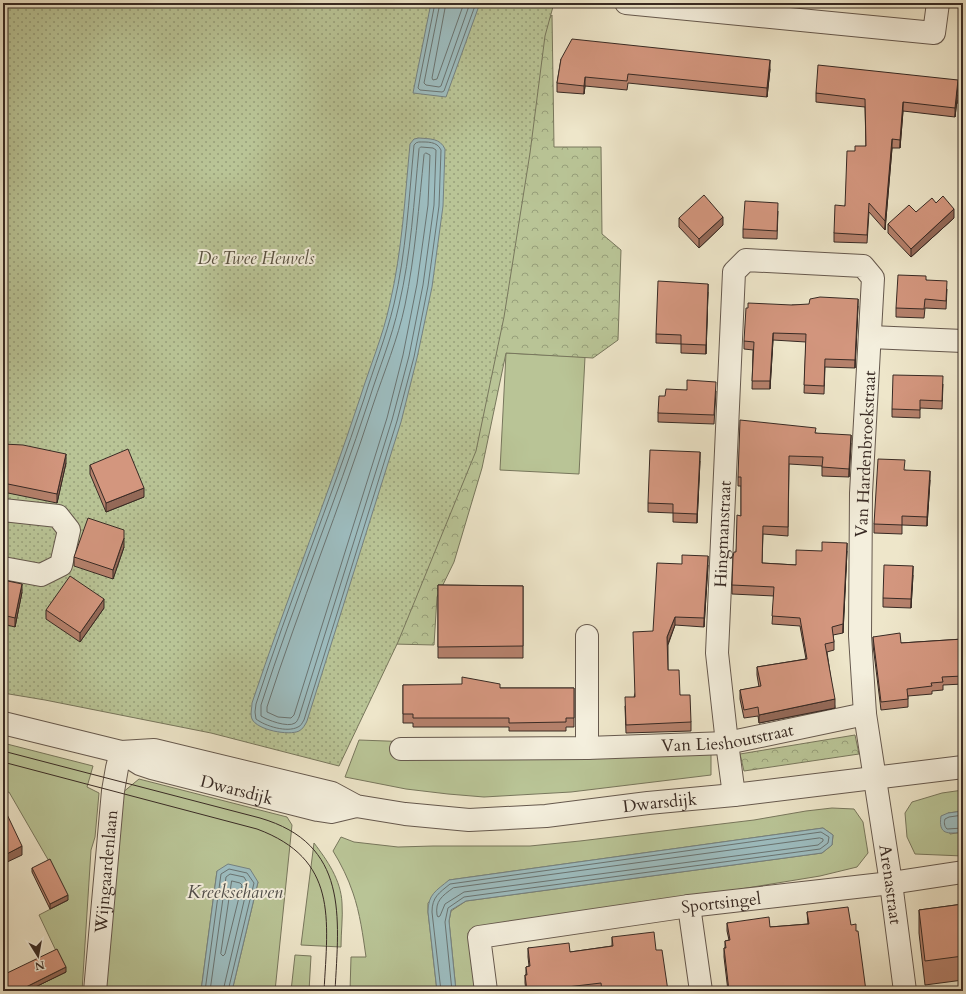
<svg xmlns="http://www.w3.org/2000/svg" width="966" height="994" font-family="Cardo,serif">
<defs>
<pattern id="forest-crowns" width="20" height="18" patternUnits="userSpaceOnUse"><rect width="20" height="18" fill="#b9c496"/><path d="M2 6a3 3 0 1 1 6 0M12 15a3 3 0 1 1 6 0" fill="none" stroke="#979f7a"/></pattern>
<pattern id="park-dots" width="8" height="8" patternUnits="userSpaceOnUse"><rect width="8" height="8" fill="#b9c496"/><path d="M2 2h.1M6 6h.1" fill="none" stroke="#979f7a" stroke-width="1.8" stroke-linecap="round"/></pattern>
</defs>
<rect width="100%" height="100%" fill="#eee6ca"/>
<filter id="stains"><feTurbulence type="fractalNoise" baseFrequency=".005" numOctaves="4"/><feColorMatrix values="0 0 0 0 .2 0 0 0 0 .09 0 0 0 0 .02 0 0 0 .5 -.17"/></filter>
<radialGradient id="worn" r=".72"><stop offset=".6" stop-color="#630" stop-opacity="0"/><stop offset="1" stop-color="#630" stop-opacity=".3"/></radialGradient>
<!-- grass -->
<g fill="#b9c496" stroke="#78775d">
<path d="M506,353L585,357L579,474L500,470Z"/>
<path d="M359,740L711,753V775L571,792L484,797L448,794L406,789L345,777Z"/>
<path d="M3,743L93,766L87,787L99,793L95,837L91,850L82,991H27L66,972L39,915L68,900L50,863L9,792L3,794Z"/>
<path d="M139,779L287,817L292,825L275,991H232L258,882L217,871L201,991L105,990L122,793Z"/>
<path d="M963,790V811L948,813L950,834L963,832V856L915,854L907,837L905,813L912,802L942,793Z"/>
<path d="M832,808L854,809L863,822L868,853L857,867L820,876L698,896L481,927L468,933L477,991H456L449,921L451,911L466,901L822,853L832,845L833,835L823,828L449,880L428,903V912L437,991H350L351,957H366C363,936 360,913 353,893C348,878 341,864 333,851L341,837L354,842L398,847L433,846H530L580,841L754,820L806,811Z"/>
<path d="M314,843C327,860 341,880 342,903C343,918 341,932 341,947L301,945Z"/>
<path d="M295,955L311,956L309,991H291Z"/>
</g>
<!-- forest -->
<g fill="url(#forest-crowns)" stroke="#78775d">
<path d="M552,15L554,147H601L602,234L621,250L618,340L593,358L506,353L482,468L454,562L437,597L434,645L393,644L540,32Z"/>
<path d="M855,735L859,754L744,771L740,754Z"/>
</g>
<!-- park -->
<path fill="url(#park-dots)" stroke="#78775d" d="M3,3H554L545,36L530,153L504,317L476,451L398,642L339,766L211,733L45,700L3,693Z"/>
<!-- water -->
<g fill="#9dbdc0" stroke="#758282">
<path d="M431,3H480L446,97L413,93Z"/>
<path d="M419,138C430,139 440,138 445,149L443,206L432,287L417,358L401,422L307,721C305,725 303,729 299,731C289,736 257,730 252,719C250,714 252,708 252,703C286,601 326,501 360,398C370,366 383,336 390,303C402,251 405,197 410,144L414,139Z"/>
<path d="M963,811V832C948,834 938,835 941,816L948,813Z"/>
<path d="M823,828L833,835L832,845L822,853L466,901L451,910L449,921L456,991H437L428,912C428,894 436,891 449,880Z"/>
<path d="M228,864L250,869L258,882L232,991H201L217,871Z"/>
</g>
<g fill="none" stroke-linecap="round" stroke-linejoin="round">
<!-- shore -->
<g stroke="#6a7472" stroke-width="1">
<path d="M435,3L418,88L420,90L442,92L444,91L476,3"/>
<path d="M440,3L424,83L426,85L439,87L441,86L470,3"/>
<path d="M446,3L432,78L433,80L437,79L464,3"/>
<path d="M419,142C427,142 437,141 441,150L439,206L428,286L414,357L397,421L304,720C302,723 301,726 298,727C287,733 265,726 256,719L255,712L256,704C289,602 330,502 364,399C374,367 386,337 394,304C406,253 409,198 414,145L416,143Z"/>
<path d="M421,147L433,148L436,150L434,205L423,285L409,356L392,420L299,717C298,719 297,722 295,723C288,728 267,720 261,716V705C294,603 335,503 369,400C379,368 392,338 399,305C411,254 414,201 419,149Z"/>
<path d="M426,153L430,155L428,205L417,284L403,355L387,418L294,715L291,718L278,717L267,712V707C300,605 340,507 373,405C384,372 398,339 405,305C415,256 419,205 424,155Z"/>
<path d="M963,815L949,817L945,819C944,822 944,826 947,829L963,828"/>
<path d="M820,838L823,839V841L818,845L464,892L445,904L440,916L438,917L437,915C435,901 442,896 453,888Z"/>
<path d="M232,881L240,883L242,885L225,954L223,956L221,954Z"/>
<path d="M205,991L221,874L229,869L247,873L254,883L228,991"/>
<path d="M210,991L226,877L230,874L244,877L248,884L223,991"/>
<path d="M441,991L432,912C432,897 439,893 450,884L821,832L829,837L828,843L820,849L464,897L448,908L445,922L452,991"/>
</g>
<!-- minor casing -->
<g stroke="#66594e" stroke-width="24">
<g id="minor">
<path d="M626,3L934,33L938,3"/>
<path d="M870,337L963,341"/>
<path d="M3,510L58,516L69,530L61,565L41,575L3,568"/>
<path d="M587,636V748"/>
<path id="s1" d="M3,723L121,752L140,764L152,768L318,810L331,812L356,806"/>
<path id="s2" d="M401,749L587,748L727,743L865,714"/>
<path id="s3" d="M121,752L154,750L332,793L356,806L405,814L469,820L546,816L648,803L734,795L963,767"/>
<path id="s4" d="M734,795L727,743L717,653L734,272L746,260L863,266L873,278L861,493L860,636L865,714L891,883L905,991"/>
<path d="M689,906L701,991"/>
<path id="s5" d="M95,991L113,791L117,768L121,752"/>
<path id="s6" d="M486,991L479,937L689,906L891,883L963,872"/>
</g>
</g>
<!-- minor -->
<use href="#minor" stroke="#f4efdd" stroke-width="22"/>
<!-- tram -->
<g stroke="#382a24" stroke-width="1">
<path d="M3,751L260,818C349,844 339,916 335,991"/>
<path d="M3,762L257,829C338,859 328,918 324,991"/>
</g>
</g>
<!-- wall -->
<g fill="#b5816c" stroke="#382a24">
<path d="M561,59L770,69L767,97L628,83L627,90L585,86L584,94L557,92V83Z"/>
<path d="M963,67V104L957,103V100L955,117L903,111L900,148H892L885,230L869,212L867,243L834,242V233L845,206L855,151L866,146L865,107L816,102V93L958,85Z"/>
<path d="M936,203L954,218L911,257L888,233V224Z"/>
<path d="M778,211L777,239L743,238V229Z"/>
<path d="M679,218L723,225L699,248L679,227Z"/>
<path d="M926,280L947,289L946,309L925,308L924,318L896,317V308Z"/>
<path d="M708,292L706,354L681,353V344L656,343V334Z"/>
<path d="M792,305L858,306L855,368L825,367L824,394L804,393L806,342L773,340L770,389H752L753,350L744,349V341Z"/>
<path d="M943,384L942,409L920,408V418L892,417V409Z"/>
<path d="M687,390L716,391L714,424L658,422V413L665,396Z"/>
<path d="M816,433L851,443L849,477L822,476V466L789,464L788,536L763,534L762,563L796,565L847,551L843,633L833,635L834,642V650L827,652L835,708L759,723L758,716L744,718L740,699V690L759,687L757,675V667L806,659L800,626L772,624L774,596L732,594V585L736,552L741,516V486H738V477Z"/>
<path d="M3,444L66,463L57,503L3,492Z"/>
<path d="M700,461L697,523L673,522V513L648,512V503Z"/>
<path d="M90,465L144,497L106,512L90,474Z"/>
<path d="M905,470L930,480L927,526L902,525V534L874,533V524Z"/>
<path d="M124,547L113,579L74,566V557Z"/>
<path d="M708,565L704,627L675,625L668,645V670L680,695L691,722V731L626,733L625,706L634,697L653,631Z"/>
<path d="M913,575L911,608L883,607V598Z"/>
<path d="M3,580L22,592L15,627L3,624Z"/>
<path d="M438,585L523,586V658H438Z"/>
<path d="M104,608L80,642L46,619V610Z"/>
<path d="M873,637L901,643L963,639V684L943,685V690L932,691V694L908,696V707L881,710L873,645Z"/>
<path d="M403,685L500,688H574V727H566V731H509V727H413V723H403Z"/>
<path d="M32,868L68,900L50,909L32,872Z"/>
<path d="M963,904V980L925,985L919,933V910Z"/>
<path d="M807,912L851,925L866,991H728L724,957V948H725V941L729,940L727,931V923L770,927L808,924Z"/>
<path d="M612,937L656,950L668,991H526L525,983V975H526V967L529,966L528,957V948L570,952L612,946Z"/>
<path d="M66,972L27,991H8L3,982V975Z"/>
</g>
<!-- shaded-wall -->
<g fill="#946958" stroke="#382a24">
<path d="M770,60V69L767,97V88Z"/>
<path d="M585,77V86L584,94V86Z"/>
<path d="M958,80L957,100L955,117V108Z"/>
<path d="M903,102V111L900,148V140Z"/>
<path d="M892,139V148L885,230V221Z"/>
<path d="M954,209V218L911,257V249Z"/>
<path d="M723,217V225L699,248V239Z"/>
<path d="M708,284V292L706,354V345Z"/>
<path d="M858,299V306L855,368V360Z"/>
<path d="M773,333V340L770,389V381Z"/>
<path d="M851,435V443L849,477V469Z"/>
<path d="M700,452V461L697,523V514Z"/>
<path d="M66,454V463L57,503V494Z"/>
<path d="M930,471V480L927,526V517Z"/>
<path d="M144,488V497L106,512V503Z"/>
<path d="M124,538V547L113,579V570Z"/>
<path d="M847,543V551L843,633V624Z"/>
<path d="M708,556V565L704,627V618Z"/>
<path d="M913,566V575L911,608V599Z"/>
<path d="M22,584V592L15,627V618Z"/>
<path d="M104,599V608L80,642V633Z"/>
<path d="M675,617V625L667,646V637Z"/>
<path d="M835,699V708L759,723V715Z"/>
<path d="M22,846V855L3,864V856Z"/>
<path d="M68,895V900L50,909V904Z"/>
<path d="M66,967V972L27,991H18Z"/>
</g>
<!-- building -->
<g fill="#d3967e" stroke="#382a24">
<path d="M572,39L770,60L767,88L628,74L627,81L585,77L584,86L557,83L561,59Z"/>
<path d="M818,65L958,80L955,108L903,102L900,140L892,139L885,221L869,203L867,235L834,233L835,205L845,206L847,151H855V146H866L865,99L816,93Z"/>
<path d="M960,66L963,67V96L957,95Z"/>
<path d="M704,195L723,217L699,239L679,218Z"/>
<path d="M943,196L954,209L911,249L888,224L909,205L916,212L932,198L936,203Z"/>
<path d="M745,201L778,203L777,231L743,229Z"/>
<path d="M898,275L926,276V280L947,281L946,301L925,299L924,309L896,308Z"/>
<path d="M658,281L708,284L706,345L681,344V335L656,334Z"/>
<path d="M820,297L858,299L855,360L825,359L824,386L804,385L806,334L773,333L770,381H752L754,342L744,341L746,308H748V303L792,305L809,304L810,299Z"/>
<path d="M893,375L943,376L942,401L920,400V410L892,409Z"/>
<path d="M687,380L716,382L714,415L658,413L659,396H665L666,389L687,390Z"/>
<path d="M740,420L816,428L815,433L851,435L849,469L822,467L823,457L789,456L788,527L763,526L762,563L796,565V550L822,551V542L847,543L843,624L832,627L834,642L825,644L835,699L759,715L758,707L744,710L740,690L761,686L757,667L807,659L800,618L772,616L774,587L732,585L733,557L734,552H736L737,515L741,516V477H738Z"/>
<path d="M3,444L23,445L66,454L57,494L3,483Z"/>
<path d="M128,449L144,488L106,503L90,465Z"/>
<path d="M650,450L700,452L697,514L673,513V504L648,503Z"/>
<path d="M878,459L905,460L904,470L930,471L927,517L902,516V525L874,524Z"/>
<path d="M88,518L124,530V538L113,570L74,557Z"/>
<path d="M682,555L708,556L704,618L675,617L667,637L668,670H679L680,695H690L691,722L626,725L625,697H635L633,632L653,631L657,563L682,564Z"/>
<path d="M884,565L913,566L911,599L883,598Z"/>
<path d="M70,576L104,599L80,633L46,610Z"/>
<path d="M3,580L22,584L15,618L3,615Z"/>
<path d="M438,585L523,586V646L438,647Z"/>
<path d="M900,633L901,643L963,639V676L942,677L943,682L931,683L932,686L907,689L908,699L881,702L873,637Z"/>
<path d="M462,677L500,684V688H574V718H566V722L509,723V718H413V714H403V685L462,684Z"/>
<path d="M3,806L22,846L3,856Z"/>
<path d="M50,859L68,895L50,904L32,868Z"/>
<path d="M963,904V956L925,961L919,910Z"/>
<path d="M848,907L851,925L856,924V931H858L866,991H729L724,948H726L725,941L730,940L727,923L769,917L770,927L809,924L807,912Z"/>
<path d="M654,932L656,950H662L668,991H602L601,983L567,987V991H527L525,975H527L526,967L530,966L528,948L569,943L570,952L613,946L612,937Z"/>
<path d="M57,949L66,967L18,991H10L3,978V975Z"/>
</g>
<g text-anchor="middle" stroke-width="4" stroke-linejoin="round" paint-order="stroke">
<!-- park labels -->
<g font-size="17" font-style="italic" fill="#585040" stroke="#f4efdd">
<text x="256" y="264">De Twee Heuvels</text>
</g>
<!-- street labels -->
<g font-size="17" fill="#382a24" stroke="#f4efdd">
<text transform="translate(865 454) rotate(-87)" y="6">Van Hardenbroekstraat</text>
<text dy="6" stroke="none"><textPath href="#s4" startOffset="262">Hingmanstraat</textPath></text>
<text dy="6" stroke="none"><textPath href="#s2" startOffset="327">Van Lieshoutstraat</textPath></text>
<text dy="6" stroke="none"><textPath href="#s1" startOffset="244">Dwarsdijk</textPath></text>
<text dy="6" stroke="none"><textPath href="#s3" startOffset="549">Dwarsdijk</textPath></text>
<text dy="6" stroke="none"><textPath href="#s5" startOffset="120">Wijngaardenlaan</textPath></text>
<text dy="6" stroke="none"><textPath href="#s4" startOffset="1283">Arenastraat</textPath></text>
<text dy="6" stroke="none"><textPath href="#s6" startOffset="299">Sportsingel</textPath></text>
</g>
<!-- water labels -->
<g font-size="18" font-style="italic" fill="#514f4b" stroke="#f4efdd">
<text x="235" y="898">Kreeksehaven</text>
</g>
</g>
<!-- margin -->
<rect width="966" height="994" fill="none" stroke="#eee6ca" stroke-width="16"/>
<rect x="4" y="4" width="958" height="986" fill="none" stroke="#382a24" stroke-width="2"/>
<rect x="8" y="8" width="950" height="978" fill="none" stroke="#382a24"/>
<!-- north arrow -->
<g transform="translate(38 956) rotate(169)" stroke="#f4efdd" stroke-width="3" paint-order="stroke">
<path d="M0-3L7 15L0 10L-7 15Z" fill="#382a24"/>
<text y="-6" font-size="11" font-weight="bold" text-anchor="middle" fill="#382a24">N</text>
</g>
<rect width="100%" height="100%" filter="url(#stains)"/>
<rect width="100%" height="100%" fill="url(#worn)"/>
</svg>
